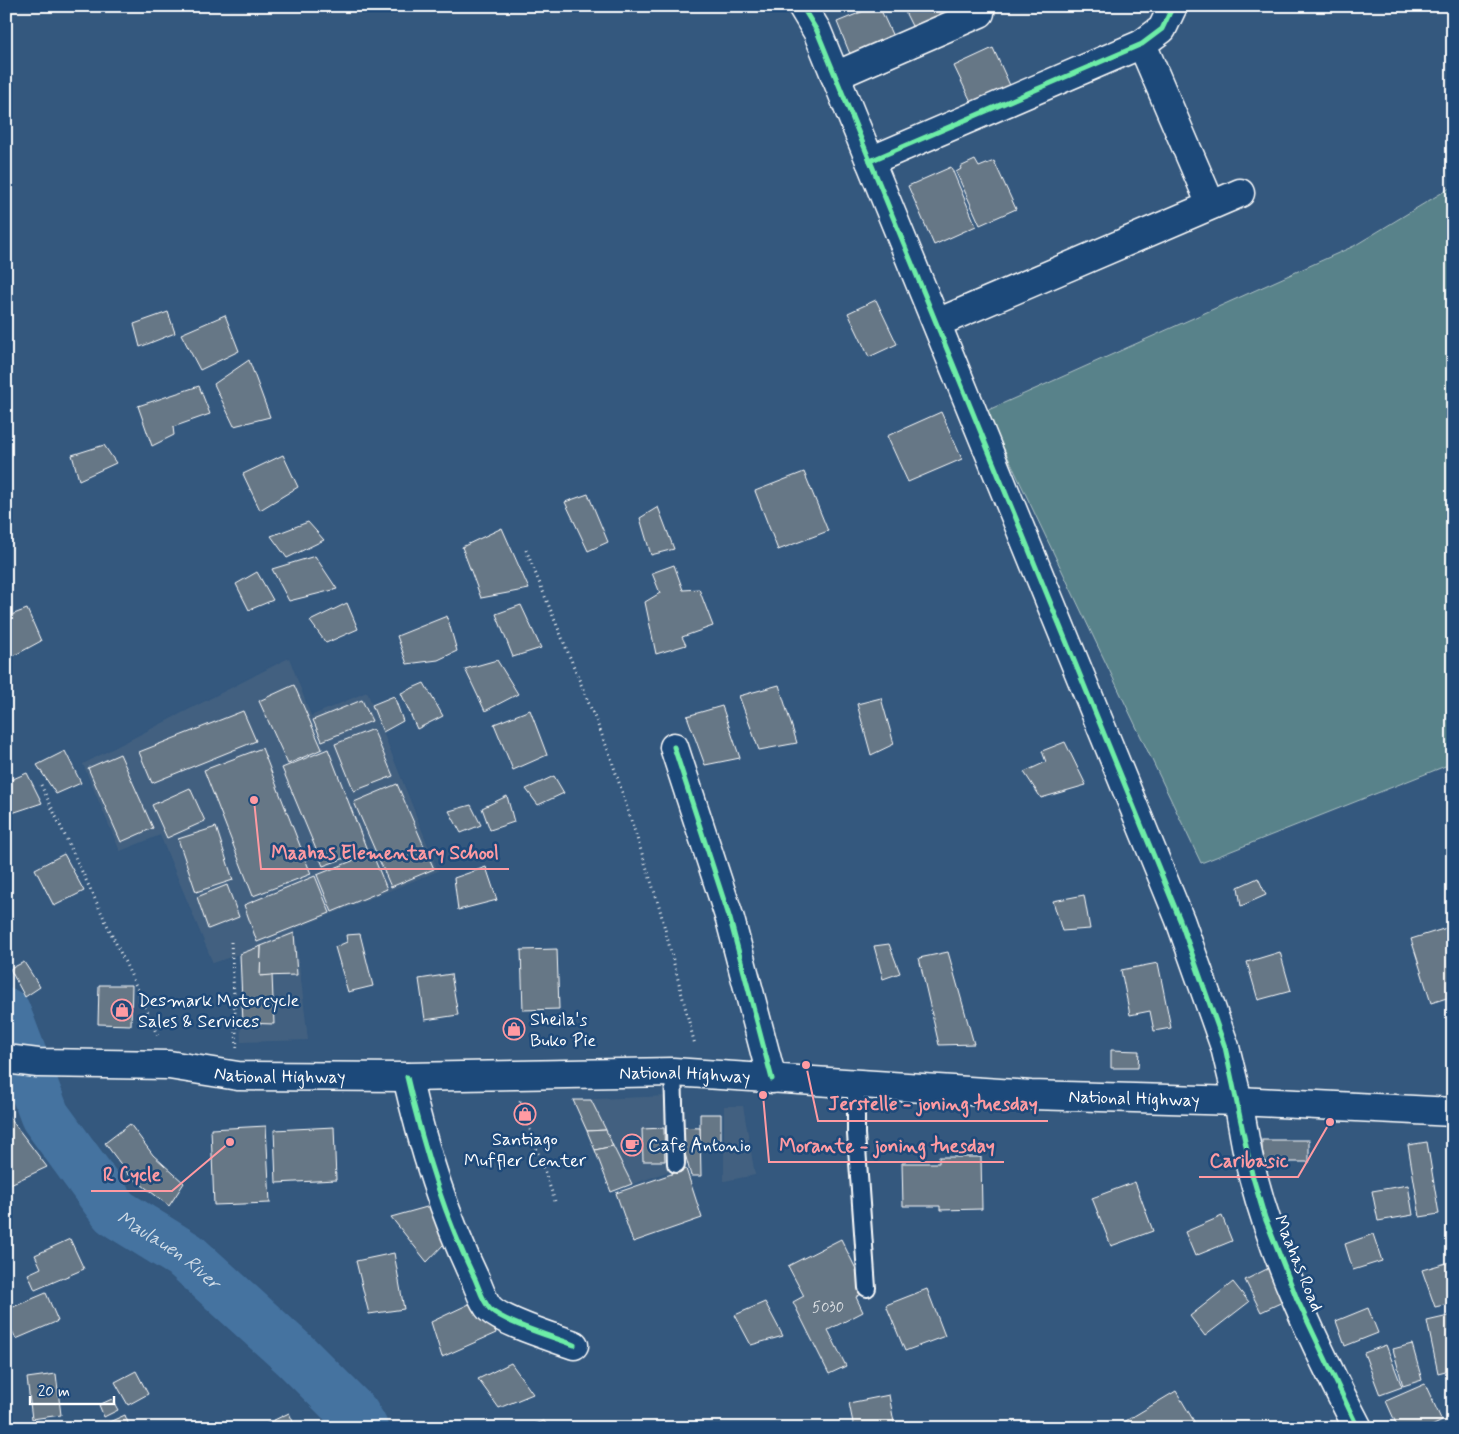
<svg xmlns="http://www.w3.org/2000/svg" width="1459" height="1434" font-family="Mynerve,sans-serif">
<rect width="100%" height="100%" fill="#34587e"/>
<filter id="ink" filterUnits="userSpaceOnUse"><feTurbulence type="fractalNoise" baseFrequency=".02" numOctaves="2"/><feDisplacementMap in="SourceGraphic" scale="10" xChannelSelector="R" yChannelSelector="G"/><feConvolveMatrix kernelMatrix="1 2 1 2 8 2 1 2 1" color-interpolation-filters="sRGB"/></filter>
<g filter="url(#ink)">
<!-- built -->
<g fill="#436180">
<path d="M289,658L311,716L367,692L438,871L295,929L308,1040L241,1042L239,954L213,963L160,835L120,851L83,764Z"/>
<path d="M670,1096L686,1165L611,1192L573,1100Z"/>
<path d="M724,1106H743L755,1175L724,1181Z"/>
</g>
<!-- green -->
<path fill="#58828a" stroke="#acc0c4" d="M1453,186V763L1201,863L986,411L1354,246Z"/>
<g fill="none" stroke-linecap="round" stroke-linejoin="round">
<!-- river -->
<path stroke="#4573a0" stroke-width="50" id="s1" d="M6,1013L45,1116L115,1212L186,1256L296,1356L355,1415L363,1428"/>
</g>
<!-- building -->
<g fill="#667786" stroke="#fff">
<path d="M876,6H879L895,41L852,59L837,22Z"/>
<path d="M902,6H969L915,32Z"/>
<path d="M993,48L1013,92L975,110L954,66Z"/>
<path d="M975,160L979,167L994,161L1016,209L980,225L956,172L961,169L960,167Z"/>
<path d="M951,167L976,226L934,245L908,186Z"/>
<path d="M876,300L897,344L869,357L848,313Z"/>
<path d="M168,312L175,333L140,347L134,324Z"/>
<path d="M225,315L239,351L200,370L181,334Z"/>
<path d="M249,360L270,417L234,426L214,384Z"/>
<path d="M199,386L210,414L173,427L174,435L152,446L138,406Z"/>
<path d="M941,412L962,459L908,482L887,436Z"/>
<path d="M104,445L116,463L79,480L72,455Z"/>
<path d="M283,455L298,487L260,510L243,474Z"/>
<path d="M804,472L828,531L778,550L755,491Z"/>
<path d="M588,494L608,542L588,551L565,502Z"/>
<path d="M658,507L674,549L651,555L640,518Z"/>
<path d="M308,522L324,540L287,558L271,536Z"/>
<path d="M502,528L529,589L481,598L462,547Z"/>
<path d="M315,556L337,589L289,601L272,569Z"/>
<path d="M674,565L683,590L699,589L713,626L682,637L686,645L656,654L645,602L660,593L652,573Z"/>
<path d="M257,572L273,600L249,610L236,584Z"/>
<path d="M347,603L358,629L326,643L310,621Z"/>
<path d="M521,605L541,648L513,657L496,614Z"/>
<path d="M27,609L41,641L6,660V617Z"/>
<path d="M447,616L457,651L438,660L407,664L397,636Z"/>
<path d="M497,660L518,694L485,711L465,669Z"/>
<path d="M424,683L443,716L417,729L401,693Z"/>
<path d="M294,685L322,749L288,764L259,701Z"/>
<path d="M779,685L797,743L759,750L739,696Z"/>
<path d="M394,696L403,721L383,732L372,705Z"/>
<path d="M881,698L894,744L871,755L857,704Z"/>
<path d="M362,700L372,721L322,741L313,720Z"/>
<path d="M722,706L740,758L705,765L687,716Z"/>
<path d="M530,710L547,755L513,770L494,724Z"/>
<path d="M243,711L256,741L152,783L139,752Z"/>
<path d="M373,729L393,776L354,791L335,744Z"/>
<path d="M1065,742L1086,785L1041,798L1024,772L1046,762L1042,751Z"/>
<path d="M262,748L311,874L253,896L204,770Z"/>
<path d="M328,749L367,850L323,866L282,768Z"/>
<path d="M65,751L81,783L56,794L37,765Z"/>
<path d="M120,754L153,828L121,842L88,768Z"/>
<path d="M27,773L42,803L6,815V782Z"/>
<path d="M554,776L564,793L538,805L526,789Z"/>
<path d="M397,784L434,869L391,887L354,802Z"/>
<path d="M190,788L205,821L167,838L152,805Z"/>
<path d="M507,796L514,822L490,830L482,808Z"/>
<path d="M471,805L481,825L461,833L449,811Z"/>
<path d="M216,827L233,880L196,892L178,839Z"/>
<path d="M372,853L387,889L332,912L317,875Z"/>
<path d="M64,854L84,891L54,906L35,869Z"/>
<path d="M486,867L497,900L458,910L454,878Z"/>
<path d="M315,876L330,913L257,942L244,905Z"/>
<path d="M1258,878L1266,895L1241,906L1238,887Z"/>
<path d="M227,885L239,917L208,929L197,897Z"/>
<path d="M1084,895L1090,929L1062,931L1053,901Z"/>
<path d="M1453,926V996L1431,1003L1411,939Z"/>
<path d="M294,933L297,975L260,976L261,946Z"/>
<path d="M360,934L373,986L348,992L335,947L347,942L346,935Z"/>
<path d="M889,944L900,973L883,979L874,946Z"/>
<path d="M261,946L260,976L272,975L274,1024L243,1023L240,954Z"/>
<path d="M557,949L559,1009L523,1010L521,950Z"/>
<path d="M948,952L974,1044L939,1045L919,958Z"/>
<path d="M1280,952L1291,991L1258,1000L1247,962Z"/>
<path d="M24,962L40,987L25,997L10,969Z"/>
<path d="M1158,963L1171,1028L1154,1031L1150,1011L1130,1015L1121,970Z"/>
<path d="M451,974L458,1015L425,1020L419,979Z"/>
<path d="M99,985H132L131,1025L98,1024Z"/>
<path d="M1111,1050L1139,1051L1138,1068H1111Z"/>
<path d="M573,1100H591L606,1130L587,1131Z"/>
<path d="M6,1113L47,1167L6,1186Z"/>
<path d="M700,1114H721V1148L700,1149Z"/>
<path d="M130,1124L153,1155L184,1183L169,1206L128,1174L105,1143Z"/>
<path d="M266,1126L270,1203L214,1205L211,1129Z"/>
<path d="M334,1127L336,1180L276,1183L274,1130Z"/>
<path d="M678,1127L700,1128L701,1176H691Z"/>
<path d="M664,1128L665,1161H643L642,1129Z"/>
<path d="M606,1130L613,1146L595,1150L587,1131Z"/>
<rect x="1262" y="1140" width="47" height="22"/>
<path d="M1427,1142L1439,1214L1420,1217L1408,1145Z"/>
<path d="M613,1146L632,1184L611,1192L595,1150Z"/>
<path d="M939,1157H981L982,1209L940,1210V1206H903L902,1163H939Z"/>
<path d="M686,1169L702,1218L633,1242L616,1193Z"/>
<path d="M1135,1182L1153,1231L1111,1246L1092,1198Z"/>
<path d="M1408,1185L1413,1215L1378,1221L1372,1191Z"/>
<path d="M434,1205L444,1244L427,1262L391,1217Z"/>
<path d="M1222,1216L1232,1241L1195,1256L1185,1232Z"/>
<path d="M1373,1234L1382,1261L1353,1270L1345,1244Z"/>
<path d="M70,1239L84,1269L35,1290L28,1274L41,1268L35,1255Z"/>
<path d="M841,1239L867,1291L856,1297L863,1312L828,1330L846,1366L829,1374L793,1302L804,1296L788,1266Z"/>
<path d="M394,1253L404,1309L369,1314L356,1261Z"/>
<path d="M1453,1261V1303L1435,1307L1422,1270Z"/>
<path d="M1273,1266L1289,1299L1261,1312L1245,1280Z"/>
<path d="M1233,1282L1249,1302L1205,1336L1190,1316Z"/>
<path d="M927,1289L945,1336L905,1351L886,1305Z"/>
<path d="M46,1293L58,1321L16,1339L6,1318V1310Z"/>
<path d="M482,1298L496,1333L442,1357L431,1322Z"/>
<path d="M765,1302L783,1336L751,1345L735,1315Z"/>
<path d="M1368,1308L1378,1333L1345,1346L1336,1321Z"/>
<path d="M1453,1315V1369L1438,1373L1427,1321Z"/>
<path d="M1412,1344L1422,1380L1403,1386L1393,1349Z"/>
<path d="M1386,1345L1402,1387L1380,1395L1364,1353Z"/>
<path d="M511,1363L533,1394L499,1408L478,1379Z"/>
<path d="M136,1371L148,1394L128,1405L115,1382Z"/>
<path d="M56,1374L61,1415L32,1419L27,1378Z"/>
<path d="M1425,1384L1442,1421L1428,1428H1398L1386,1401Z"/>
<path d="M1176,1391L1198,1428H1114Z"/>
<path d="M889,1395L895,1428H854L849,1403Z"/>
<path d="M112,1399L118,1410L104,1417L99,1405Z"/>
<path d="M289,1413L296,1428H268L266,1424Z"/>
<path d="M125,1415L130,1428H109L107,1423Z"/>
<path d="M544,1421L549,1428H525Z"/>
</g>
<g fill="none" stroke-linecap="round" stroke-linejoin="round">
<!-- lane casing -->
<g stroke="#fff" stroke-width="20">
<g id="lane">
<path d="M673,1072L676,1164"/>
<path d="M856,1082V1134L867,1288"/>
</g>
</g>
<!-- street casing -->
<g stroke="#fff" stroke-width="31">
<g id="street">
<path d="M802,6L817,31L1180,920L1225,1047L1238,1101"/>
<path d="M1142,44L1211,205"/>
<path d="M835,76L980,13L978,6"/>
<path d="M870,161L1142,44L1162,29L1173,6"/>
<path d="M937,323L1240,193"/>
<path d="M674,747L730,919L772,1079"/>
<path d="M407,1077C423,1147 444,1215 475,1279C479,1288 483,1302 490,1309C505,1323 553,1337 574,1345"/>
</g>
</g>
<!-- secondary casing -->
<g stroke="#fff" stroke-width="31">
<path id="secondary" d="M1238,1101C1243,1126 1246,1151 1253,1176C1275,1261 1317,1349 1358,1428"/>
</g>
<!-- primary casing -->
<g stroke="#fff" stroke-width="31">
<g id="primary">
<path id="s2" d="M6,1059L38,1063L169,1065L238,1076L407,1077L673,1072L1031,1095L1238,1101L1453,1112"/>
</g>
</g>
<!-- path -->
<g stroke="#fff" stroke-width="3" stroke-dasharray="1 4" stroke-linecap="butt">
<path d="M526,550L610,755L659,906L695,1045"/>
<path d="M41,785L138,990L158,1037"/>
<path d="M231,942L237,1049"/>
<path d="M520,1101L556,1204"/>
</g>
<!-- lane -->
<use href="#lane" stroke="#1f4a7a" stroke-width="16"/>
<!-- street -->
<use href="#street" stroke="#1f4a7a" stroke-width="28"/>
<!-- secondary -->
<use href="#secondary" stroke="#1f4a7a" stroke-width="28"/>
<!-- primary -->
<use href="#primary" stroke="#1f4a7a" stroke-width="28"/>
<!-- cycleway casing -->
<g stroke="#1f4a7a" stroke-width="8">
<g id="cycleway">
<path d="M802,6L817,31L1180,920L1225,1047L1252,1174L1265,1218L1297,1299L1358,1428"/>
<path d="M870,161L1142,44L1162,29L1173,6"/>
<path d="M674,747L730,919L772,1079"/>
<path d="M407,1077C423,1147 444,1215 475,1279C479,1288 483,1302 490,1309C505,1323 553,1337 574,1345"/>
</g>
</g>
<!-- cycleway -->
<use href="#cycleway" stroke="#6deda7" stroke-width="5"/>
</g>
</g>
<!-- icons -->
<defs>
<g id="shop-ring" transform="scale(1.125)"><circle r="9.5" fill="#1f4a7a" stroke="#ff9aa2" stroke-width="1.5"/><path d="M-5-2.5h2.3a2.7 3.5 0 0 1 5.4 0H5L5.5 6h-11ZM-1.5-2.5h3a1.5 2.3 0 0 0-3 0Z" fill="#ff9aa2"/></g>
<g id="cafe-ring" transform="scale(1.125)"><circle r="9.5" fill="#1f4a7a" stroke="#ff9aa2" stroke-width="1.5"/><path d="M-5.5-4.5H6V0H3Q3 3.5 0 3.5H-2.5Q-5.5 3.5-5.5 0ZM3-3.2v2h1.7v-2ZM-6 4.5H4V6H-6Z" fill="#ff9aa2"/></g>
</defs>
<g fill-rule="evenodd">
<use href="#shop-ring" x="122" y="1010"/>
<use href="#shop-ring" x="514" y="1029"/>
<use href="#shop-ring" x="525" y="1114"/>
<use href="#cafe-ring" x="632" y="1145"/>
</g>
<g text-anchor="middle" stroke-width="5" stroke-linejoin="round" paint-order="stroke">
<!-- number labels -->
<g font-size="15" fill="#d9dde1">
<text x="828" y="1312">5030</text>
</g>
<!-- poi labels -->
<g font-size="18" fill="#fff" stroke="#1f4a7a" text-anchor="start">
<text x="138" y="1006">Desmark Motorcycle<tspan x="138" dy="21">Sales &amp; Services</tspan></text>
<text x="530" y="1025">Sheila's<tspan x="530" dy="21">Buko Pie</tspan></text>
<text x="525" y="1145" text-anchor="middle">Santiago<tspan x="525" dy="21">Muffler Center</tspan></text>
<text x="648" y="1151">Cafe Antonio</text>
</g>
<!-- street labels -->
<g font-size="18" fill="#fff" stroke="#1f4a7a">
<text dy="6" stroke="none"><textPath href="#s2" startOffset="275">National Highway</textPath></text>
<text dy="6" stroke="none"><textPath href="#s2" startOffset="680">National Highway</textPath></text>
<text dy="6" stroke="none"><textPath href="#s2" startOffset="1130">National Highway</textPath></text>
<text transform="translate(1299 1263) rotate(68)" y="6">Maahas Road</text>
</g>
<!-- water labels -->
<g font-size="19" font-style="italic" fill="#d0dce7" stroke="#1f4a7a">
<text dy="7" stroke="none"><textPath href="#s1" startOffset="295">Maulauen River</textPath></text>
</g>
</g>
<!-- callouts -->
<path fill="none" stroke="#ff9aa2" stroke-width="2" d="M254 800L261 869H509M806 1065L818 1121H1048M763 1095L769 1162H1004M1330 1122L1298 1177H1199M230 1142L172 1191H91"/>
<g fill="#ff9aa2" stroke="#1f4a7a" stroke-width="2">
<circle cx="254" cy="800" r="5"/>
<circle cx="806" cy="1065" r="5"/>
<circle cx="763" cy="1095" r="5"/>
<circle cx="1330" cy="1122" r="5"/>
<circle cx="230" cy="1142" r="5"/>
</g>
<g font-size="19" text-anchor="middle" font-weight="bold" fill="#ff9aa2" stroke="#1f4a7a" stroke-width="5" stroke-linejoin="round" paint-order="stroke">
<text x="385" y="859">Maahas Elementary School</text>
<text x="933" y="1110">Jerstelle - joning tuesday</text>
<text x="887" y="1152">Morante - joning tuesday</text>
<text x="1249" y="1167">Caribasic</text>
<text x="132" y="1181">R Cycle</text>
</g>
<!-- margin -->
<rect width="1459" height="1434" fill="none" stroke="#1f4a7a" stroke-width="25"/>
<rect x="12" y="12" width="1434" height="1409" fill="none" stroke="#fff" stroke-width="2" filter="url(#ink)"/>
<!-- scale -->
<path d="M30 1396v8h84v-8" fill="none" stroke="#ffffff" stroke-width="2.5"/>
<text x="38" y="1396" font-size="15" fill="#ffffff" stroke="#1f4a7a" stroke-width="4" paint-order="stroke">20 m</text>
</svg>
